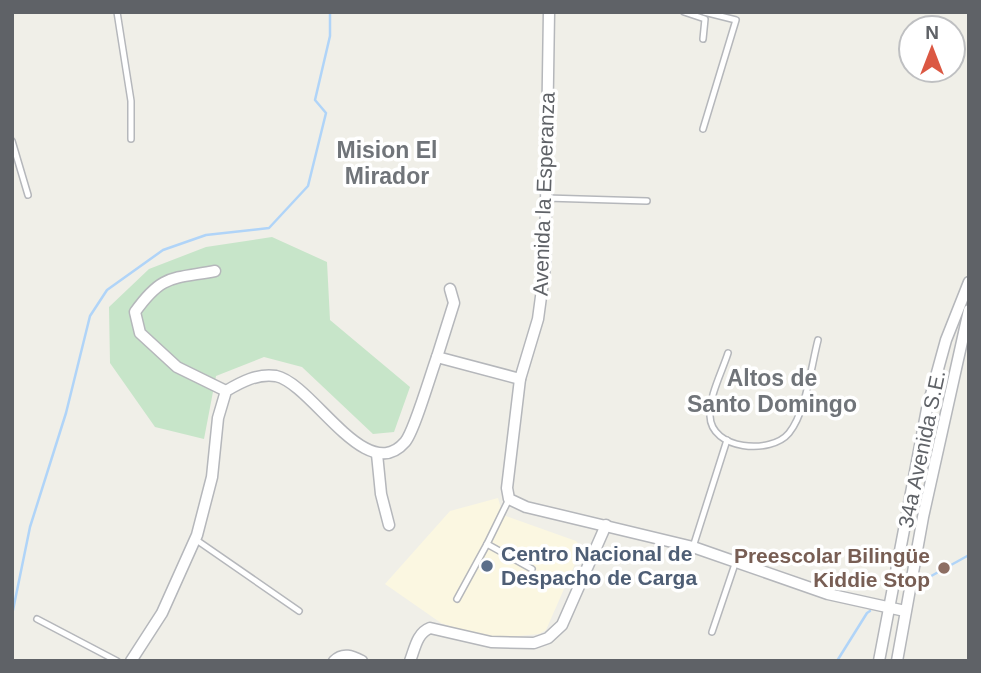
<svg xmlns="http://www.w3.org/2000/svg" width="981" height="673" font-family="Arial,sans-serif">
<rect width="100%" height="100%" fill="#f0efe8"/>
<!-- commercial -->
<path fill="#fbf7e1" d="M498,498L503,515L576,541L582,548L546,630L539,634L489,639L441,623L385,584L450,511Z"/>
<!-- green -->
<path fill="#c7e5c9" d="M272,237L327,262L330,320L410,387L394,432L373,434L302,367L264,357L216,376L204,439L155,427L110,363L109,307L149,269L206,247Z"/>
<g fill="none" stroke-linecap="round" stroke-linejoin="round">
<!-- stream -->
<g stroke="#b0d4f8" stroke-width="2.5">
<path d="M915,585L969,555"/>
<path d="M12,615L30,527L66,413L90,316L107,290L163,250L206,235L269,228L308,186L326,113L315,100L330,36V12"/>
<path d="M837,661L867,613L870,611"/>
</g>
<!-- service casing -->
<g stroke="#b5b7bb" stroke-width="8">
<g id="service">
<path d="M117,12L131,101V139"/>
<path d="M684,12L705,19L703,39"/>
<path d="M703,129L736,20L704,12"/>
<path d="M12,141L28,195"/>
<path d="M546,198L647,201"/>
<path d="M728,353C722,372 709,396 710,416C711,450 771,455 789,433C806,412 811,367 818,340"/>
<path d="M195,539L299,611"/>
<path d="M487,544L532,569"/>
<path d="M693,547L727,440"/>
<path d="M457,599L487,544L509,499"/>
<path d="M37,619L117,661"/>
<path d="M712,632L736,561"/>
</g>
</g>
<!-- minor casing -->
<g stroke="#b5b7bb" stroke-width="13">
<g id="minor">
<path d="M549,12L545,267L538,319L520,379L507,488L509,499L526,507L693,547L828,594L905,611"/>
<path d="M215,271C172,279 162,274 135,312L140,333L177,367L226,391"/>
<path d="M437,357L454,303L450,289"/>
<path d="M377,454L381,494L389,525"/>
<path d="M131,661L162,613L197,535L212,477L218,418L226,391C241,382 258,373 276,376C313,384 366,487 405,442C414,432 431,373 437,357L520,379"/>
<path d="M334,661C343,652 352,656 362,661"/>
<path d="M410,661C415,648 417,633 430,628L491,642L534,643L548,638L562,625L606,525"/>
<path d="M879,661L927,409L946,340L969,282"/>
<path d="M897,661L923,517L969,310"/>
</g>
</g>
<!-- service -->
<use href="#service" stroke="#fff" stroke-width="5"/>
<!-- minor -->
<use href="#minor" stroke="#fff" stroke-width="10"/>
</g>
<!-- markers -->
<circle fill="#5c6f8a" stroke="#fff" stroke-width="2.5" cx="487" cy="566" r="7"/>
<circle fill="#8d6e63" stroke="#fff" stroke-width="2.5" cx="944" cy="568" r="7"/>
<g text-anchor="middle" stroke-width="7" stroke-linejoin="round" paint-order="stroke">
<!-- street labels -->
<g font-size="21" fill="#5f6267" stroke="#fff">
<text transform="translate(544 194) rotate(-88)" y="7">Avenida la Esperanza</text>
<text transform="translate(922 449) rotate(-78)" y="7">34a Avenida S.E.</text>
</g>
<!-- service labels -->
<g font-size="21" font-weight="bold" fill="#4e5e75" stroke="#fff" text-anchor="start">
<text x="501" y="561">Centro Nacional de<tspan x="501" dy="24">Despacho de Carga</tspan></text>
</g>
<!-- education labels -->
<g font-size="21" font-weight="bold" fill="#785e54" stroke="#fff" text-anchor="end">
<text x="930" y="563">Preescolar Bilingüe<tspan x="930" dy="24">Kiddie Stop</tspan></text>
</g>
<!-- neighbourhood labels -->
<g font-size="23" font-weight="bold" fill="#707479" stroke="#fff">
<text x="387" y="158">Mision El<tspan x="387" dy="26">Mirador</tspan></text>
<text x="772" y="386">Altos de<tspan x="772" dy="26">Santo Domingo</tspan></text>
</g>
</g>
<!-- border -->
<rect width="981" height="673" fill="none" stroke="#5f6267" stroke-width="28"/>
<!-- north arrow -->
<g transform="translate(932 49)"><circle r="33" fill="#ffffff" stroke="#bfc0c2" stroke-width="2"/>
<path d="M0-5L12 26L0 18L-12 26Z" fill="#db5843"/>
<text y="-10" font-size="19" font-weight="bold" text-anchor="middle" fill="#5f6267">N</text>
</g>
</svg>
